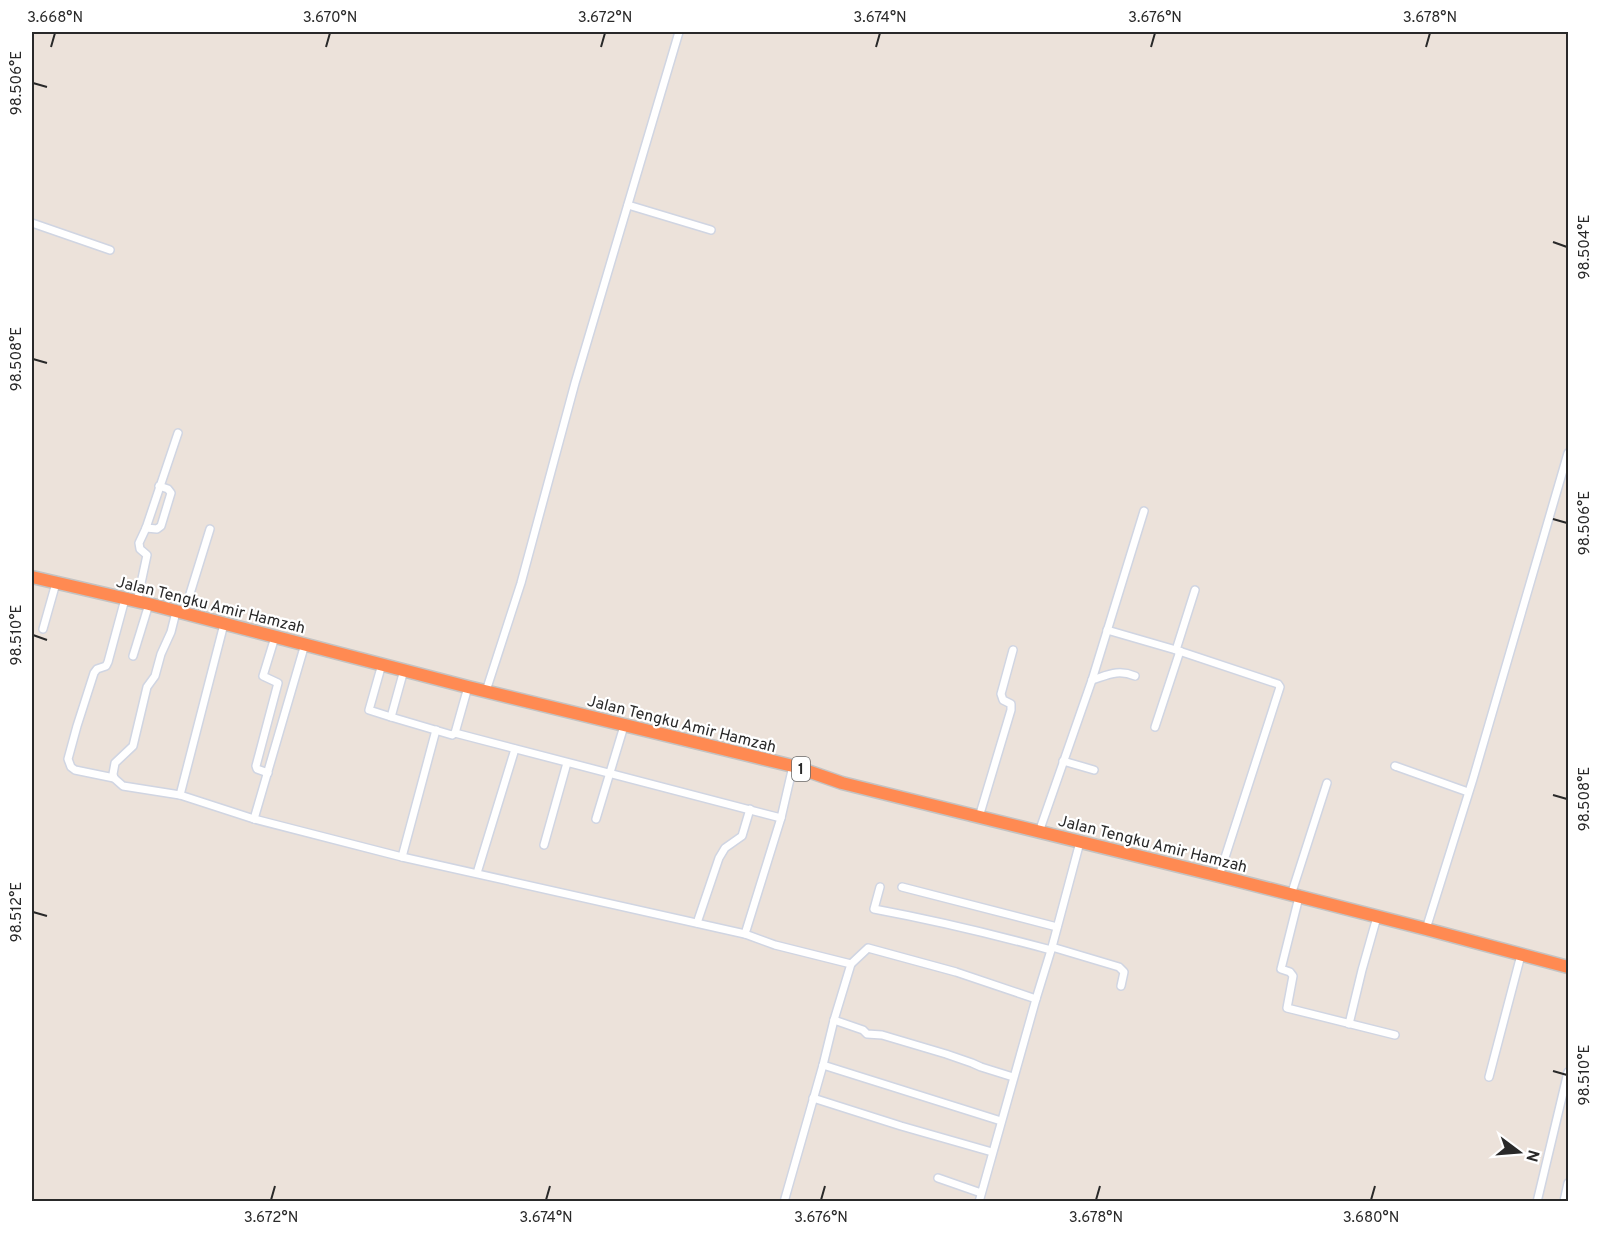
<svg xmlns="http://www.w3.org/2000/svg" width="1600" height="1233" font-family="Overpass,sans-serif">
<rect width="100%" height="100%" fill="#ece2da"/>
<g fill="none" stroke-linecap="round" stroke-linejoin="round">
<!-- street casing -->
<g stroke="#d0d5e2" stroke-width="10">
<g id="street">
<path d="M628,205L711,230"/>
<path d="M32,223L110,250"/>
<path d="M146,528L157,529L161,526L171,493L168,489L159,486"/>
<path d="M1195,590L1176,650L1278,684L1280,687L1219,876"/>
<path d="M137,602L147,555L140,549L139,543L146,528L178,433"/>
<path d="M176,612L171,632L161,654L155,676L147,687L133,746L115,763L113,774L114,778L123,786L180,795L254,819L402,857L745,934"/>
<path d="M184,613L210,529"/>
<path d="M43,629L56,583"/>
<path d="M1107,630L1176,650"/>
<path d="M133,656L149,604"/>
<path d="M382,664L369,710L391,717"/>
<path d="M404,670L391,717L452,735L455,733L468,687"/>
<path d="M1092,680C1108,675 1118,669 1135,676"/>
<path d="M486,691L521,583L575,383L679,32"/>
<path d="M1155,727L1180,651"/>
<path d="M455,733L781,818"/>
<path d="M1063,761L1094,770"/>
<path d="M1395,766L1468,792"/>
<path d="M268,773L257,769L256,766L278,683L263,676L275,637"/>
<path d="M114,778L75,770L71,767L68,759L77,726L94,673L97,669L106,666L108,662L125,599"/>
<path d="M180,795L224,624"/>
<path d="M979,817L1011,710V704L1003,700L1001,694L1013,650"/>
<path d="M254,819L305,644"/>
<path d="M596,819L624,726"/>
<path d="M1039,832L1092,680L1144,511"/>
<path d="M544,845L567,763"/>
<path d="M402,857L436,730"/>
<path d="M477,873L515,749"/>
<path d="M880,887L874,909C933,920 992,934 1051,950"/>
<path d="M902,887L1057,927"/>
<path d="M1291,895L1327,783"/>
<path d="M1299,897L1281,969L1290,972L1293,976L1287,1008L1395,1035"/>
<path d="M697,923L719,858L725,848L742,836L750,809"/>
<path d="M1426,929L1473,779L1568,453"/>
<path d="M1052,947L1119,967L1124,972L1121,986"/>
<path d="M851,964L868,948L956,972L1036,999"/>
<path d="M834,1020L863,1030L867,1034L882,1035L946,1054L972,1063L981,1067L1013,1077"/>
<path d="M1349,1024L1362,970L1377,917"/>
<path d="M823,1065L1001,1121"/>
<path d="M1489,1077L1521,955"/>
<path d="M813,1098L901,1126L992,1152"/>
<path d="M938,1178L981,1193"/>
<path d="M1564,1201L1568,1183"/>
<path d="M784,1202L823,1065L834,1020L851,964L775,945L745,934L781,818L793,766"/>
<path d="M979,1202L1036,999L1052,947L1080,842"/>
<path d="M1537,1202L1568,1072"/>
</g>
</g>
<!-- highway casing -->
<g stroke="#c3c3c3" stroke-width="15">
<path id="highway" d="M32,577L149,604L468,687L793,766L842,783L1219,876L1426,929L1568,967"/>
</g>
<!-- street -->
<use href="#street" stroke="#fff" stroke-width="7"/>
<!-- highway -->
<use href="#highway" stroke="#ff8a52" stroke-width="12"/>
</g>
<!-- ticks -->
<path fill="none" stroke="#292929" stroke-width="2" d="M51,47L55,33M326,47L330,33M601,47L605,33M876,47L880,33M1151,47L1155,33M1426,47L1430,33M33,83L47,87M1553,242L1567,247M33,359L47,363M1553,519L1567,523M33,635L47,640M1553,795L1567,799M33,912L47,916M1553,1071L1567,1075M271,1200L275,1186M546,1200L550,1186M821,1200L825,1186M1096,1200L1100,1186M1371,1200L1375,1186"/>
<g text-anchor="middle" stroke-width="4.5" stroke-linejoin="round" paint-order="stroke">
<!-- shield labels -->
<rect fill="#fff" stroke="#696969" stroke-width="1.5" x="792" y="757" width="18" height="24" rx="4.5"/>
<g font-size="15" font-weight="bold" fill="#292929">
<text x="801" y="774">1</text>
</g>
<!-- street labels -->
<g font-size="16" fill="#292929" stroke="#fff">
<text transform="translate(211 604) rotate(14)" y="6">Jalan Tengku Amir Hamzah</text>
<text transform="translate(682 723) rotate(14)" y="6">Jalan Tengku Amir Hamzah</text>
<text transform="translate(1153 843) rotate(14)" y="6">Jalan Tengku Amir Hamzah</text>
</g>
</g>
<!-- border -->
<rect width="1600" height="1233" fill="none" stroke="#ffffff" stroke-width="66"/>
<!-- north arrow -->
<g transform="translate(1519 1152) rotate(106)" stroke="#ffffff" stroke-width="4.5" paint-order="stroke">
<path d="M0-4.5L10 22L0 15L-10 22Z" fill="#292929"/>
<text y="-9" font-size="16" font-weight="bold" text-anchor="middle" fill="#292929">N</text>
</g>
<rect x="33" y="33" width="1534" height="1167" fill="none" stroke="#292929" stroke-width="2"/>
<g font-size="15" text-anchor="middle" fill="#292929">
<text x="55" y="22">3.668°N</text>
<text x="330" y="22">3.670°N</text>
<text x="605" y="22">3.672°N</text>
<text x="880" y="22">3.674°N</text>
<text x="1155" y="22">3.676°N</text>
<text x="1430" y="22">3.678°N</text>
<text transform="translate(16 83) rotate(-90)" y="5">98.506°E</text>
<text transform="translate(1584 247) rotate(-90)" y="5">98.504°E</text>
<text transform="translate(16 359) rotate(-90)" y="5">98.508°E</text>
<text transform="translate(1584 523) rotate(-90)" y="5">98.506°E</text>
<text transform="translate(16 635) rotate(-90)" y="5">98.510°E</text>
<text transform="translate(1584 799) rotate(-90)" y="5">98.508°E</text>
<text transform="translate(16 912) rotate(-90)" y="5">98.512°E</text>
<text transform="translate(1584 1075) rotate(-90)" y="5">98.510°E</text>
<text x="271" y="1222">3.672°N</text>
<text x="546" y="1222">3.674°N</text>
<text x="821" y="1222">3.676°N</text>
<text x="1096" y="1222">3.678°N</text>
<text x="1371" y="1222">3.680°N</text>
</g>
</svg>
